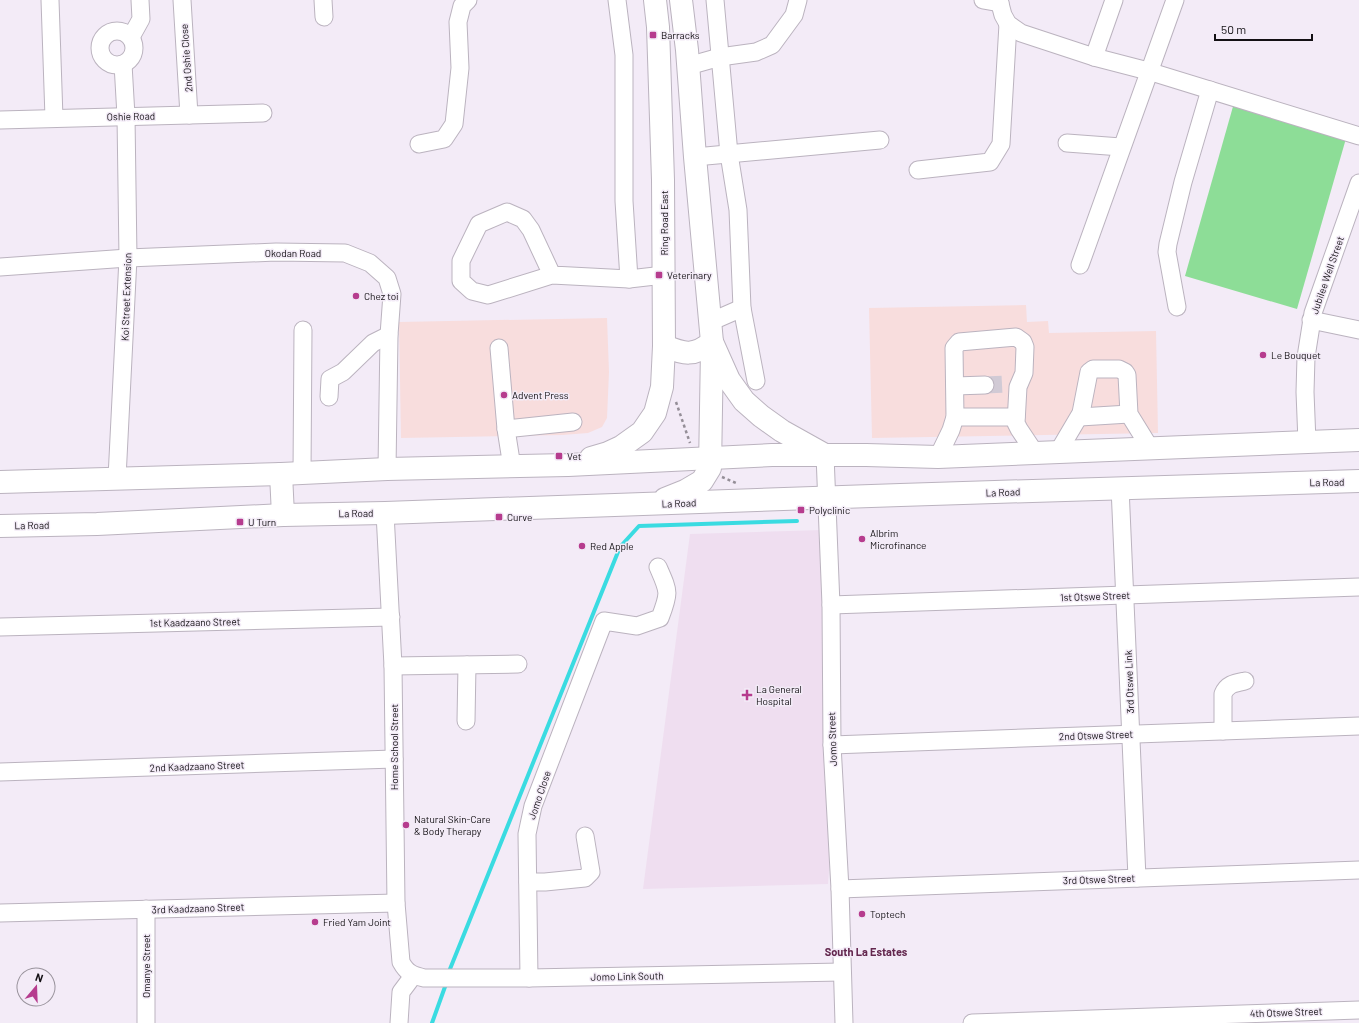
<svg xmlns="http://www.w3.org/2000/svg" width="1359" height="1023" font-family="Barlow,sans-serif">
<rect width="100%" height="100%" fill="#f3ebf7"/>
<!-- commercial -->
<g fill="#f8dddd">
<path d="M1026,305L1027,322L1048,321L1049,333L1156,331L1158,433L872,438L869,308Z"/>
<path d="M607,318L609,372L607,418L602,427L588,433L562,435L401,438L399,322Z"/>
</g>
<!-- medical -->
<path fill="#efdef0" d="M822,530L830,856L828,884L643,889L690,534Z"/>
<!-- green -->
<path fill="#8ddd97" d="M1234,103L1347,135L1297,309L1185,276Z"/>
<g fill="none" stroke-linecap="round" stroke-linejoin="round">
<!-- stream -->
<g stroke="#3adbe1" stroke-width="4">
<path d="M450,969L620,547L639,526L797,521"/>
<path d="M432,1023L446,984"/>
</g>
<!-- minor-tunnel -->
<path stroke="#d1cad5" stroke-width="17" stroke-dasharray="17 8" stroke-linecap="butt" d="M985,385L1005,384"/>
<!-- minor casing -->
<g stroke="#bbb3bf" stroke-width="19">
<g id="minor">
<path d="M50,0L54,118"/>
<path d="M182,0L189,115"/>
<path d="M323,0L324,17"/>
<path d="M617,0L624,55V201L629,279"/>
<path d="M715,0L729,154L738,210L742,308L756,381"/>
<path d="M983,0L1000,3"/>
<path d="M999,0L1003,15L1008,24L1021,33L1094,57L1148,71L1359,136"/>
<circle cx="117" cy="48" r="17"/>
<path d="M131,37L141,19L140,0"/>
<path d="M1094,57L1114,0"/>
<path d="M688,66L720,57L756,52L772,45L794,15L798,0"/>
<path d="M0,120L263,113"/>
<path d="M1067,143L1121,147"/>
<path d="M419,144L444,139L454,124L460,68L458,22L462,6L468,0"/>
<path d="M695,157L880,140"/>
<path d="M918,170L990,162L1001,144L1008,24"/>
<path d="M1080,265L1175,0"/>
<path d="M0,267L128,258L276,252L345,253L370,263L387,278L392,294L389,335L387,469"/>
<path d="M552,275L531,230L523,219L507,212L479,224L461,261V281L472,291L488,295L552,275L629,279L664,275"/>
<path d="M1177,307L1167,252L1168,244L1183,182L1210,90"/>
<path d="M1311,320L1359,330"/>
<path d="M710,322L742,308"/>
<path d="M499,348L506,429L512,467"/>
<path d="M955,386L985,385"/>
<path d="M329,397L330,379L343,372L373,343L389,335"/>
<path d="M955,417H1016"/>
<path d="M1080,417L1129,414"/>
<path d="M506,429L573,422"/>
<path d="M1307,442L1305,392L1306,357L1313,313L1359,183"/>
<path d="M1058,452L1081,413L1089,372L1093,369H1119L1125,372L1127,375L1129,414L1150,448"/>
<path d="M825,455L831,605L832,745L840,889L844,1023"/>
<path d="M938,457L951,430L955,417L954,348L959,342L1016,337L1023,342L1025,347L1024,373L1018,387L1016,423L1019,429L1035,453"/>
<path d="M302,473L303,330"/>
<path d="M117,478L128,258L126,116L123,64"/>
<path d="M1120,487L1137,878"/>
<path d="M385,513L393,666L396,903L401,962C407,973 412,975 424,978H529L842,972"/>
<path d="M831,605L1359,587"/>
<path d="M0,627L391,617"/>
<path d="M393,666L518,664"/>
<path d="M466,721L467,665"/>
<path d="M1223,731V694C1227,684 1235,683 1245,681"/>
<path d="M832,745L1359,726"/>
<path d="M0,772L394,759"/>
<path d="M528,882H545L585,878L591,872L585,836"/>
<path d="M840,889L1359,870"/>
<path d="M146,909V1023"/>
<path d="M0,913L396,903"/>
<path d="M529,978L527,834L533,806L604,621L637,626L660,618C670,592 669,592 658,567"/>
<path d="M399,1023L401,992L413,976"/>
<path d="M972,1023L1359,1010"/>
</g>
</g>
<!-- major casing -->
<g stroke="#bbb3bf" stroke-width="24">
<g id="major">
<path d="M681,0L687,50L695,157L712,342L729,380L744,401L761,416L782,431L825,455"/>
<path d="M664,346C684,354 694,357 712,342"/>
<path d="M591,458L608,453L621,447L642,432L655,413L662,387L664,346L663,180L658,27L655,0"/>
<path d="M281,474L283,515"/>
<path d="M0,482L281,474L387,469L568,465L772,455H866L938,457L1359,440"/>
<path d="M665,499L685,491L702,481L710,468L712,349"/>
<path d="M0,526L97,524L283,515L385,513C710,502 1034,489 1359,481"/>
</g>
</g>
<!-- path -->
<g stroke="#948e97" stroke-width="2.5" stroke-dasharray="3 3" stroke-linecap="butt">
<path d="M676,402L690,443"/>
<path d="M722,477L736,483"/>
</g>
<!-- minor -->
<use href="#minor" stroke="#fff" stroke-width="17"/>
<!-- major -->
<use href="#major" stroke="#fff" stroke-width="22"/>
</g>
<!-- markers -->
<g fill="#b63c8e" stroke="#f3ebf7" stroke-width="1.5">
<rect x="649" y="31" width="8" height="8" rx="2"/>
<rect x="655" y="271" width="8" height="8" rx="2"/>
<circle cx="356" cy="296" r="4"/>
<circle cx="1263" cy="355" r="4"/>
<circle cx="504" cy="395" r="4"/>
<rect x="555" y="452" width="8" height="8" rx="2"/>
<rect x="797" y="506" width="8" height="8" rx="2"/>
<rect x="495" y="513" width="8" height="8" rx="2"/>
<rect x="236" y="518" width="8" height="8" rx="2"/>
<circle cx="862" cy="539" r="4"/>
<circle cx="582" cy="546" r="4"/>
<path d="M745 689h4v4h4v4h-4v4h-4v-4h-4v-4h4z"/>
<circle cx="406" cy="825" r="4"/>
<circle cx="862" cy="914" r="4"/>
<circle cx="315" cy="922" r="4"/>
</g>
<g text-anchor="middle" stroke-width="3" stroke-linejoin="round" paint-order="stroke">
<!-- poi labels -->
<g font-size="10" fill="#131014" stroke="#f3ebf7" text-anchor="start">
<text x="661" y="39">Barracks</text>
<text x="667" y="279">Veterinary</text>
<text x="364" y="300">Chez toi</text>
<text x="1271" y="359">Le Bouquet</text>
<text x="512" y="399">Advent Press</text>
<text x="567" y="460">Vet</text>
<text x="809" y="514">Polyclinic</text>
<text x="507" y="521">Curve</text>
<text x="248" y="526">U Turn</text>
<text x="870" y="537">Albrim<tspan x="870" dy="12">Microfinance</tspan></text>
<text x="590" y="550">Red Apple</text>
<text x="756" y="693">La General<tspan x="756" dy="12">Hospital</tspan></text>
<text x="414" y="823">Natural Skin-Care<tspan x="414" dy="12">&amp; Body Therapy</tspan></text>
<text x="870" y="918">Toptech</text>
<text x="323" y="926">Fried Yam Joint</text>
</g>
<!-- street labels -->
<g font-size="10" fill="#131014" stroke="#f3ebf7">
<text transform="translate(186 58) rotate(-94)" y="4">2nd Oshie Close</text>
<text transform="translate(131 116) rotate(-1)" y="4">Oshie Road</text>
<text transform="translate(664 223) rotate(-90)" y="4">Ring Road East</text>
<text x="293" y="257">Okodan Road</text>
<text transform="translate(1327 275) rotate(-71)" y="4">Jubilee Well Street</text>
<text transform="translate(126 297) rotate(-88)" y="4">Koi Street Extension</text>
<text transform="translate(1327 482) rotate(-1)" y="4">La Road</text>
<text transform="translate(1003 492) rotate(-2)" y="4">La Road</text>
<text transform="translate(679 503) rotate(-2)" y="4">La Road</text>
<text transform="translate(356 513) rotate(-1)" y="4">La Road</text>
<text transform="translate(32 525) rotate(-1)" y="4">La Road</text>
<text transform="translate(1095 596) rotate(-2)" y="4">1st Otswe Street</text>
<text transform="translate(195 622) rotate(-1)" y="4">1st Kaadzaano Street</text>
<text transform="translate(1129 682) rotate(-92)" y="4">3rd Otswe Link</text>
<text transform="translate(1096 735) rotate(-2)" y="4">2nd Otswe Street</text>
<text transform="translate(832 739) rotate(-92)" y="4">Jomo Street</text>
<text transform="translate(394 747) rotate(-90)" y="4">Home School Street</text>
<text transform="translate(197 766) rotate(-2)" y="4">2nd Kaadzaano Street</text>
<text transform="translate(539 795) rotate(-71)" y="4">Jomo Close</text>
<text transform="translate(1099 879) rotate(-2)" y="4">3rd Otswe Street</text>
<text transform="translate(198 908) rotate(-2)" y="4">3rd Kaadzaano Street</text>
<text transform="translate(146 966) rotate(-90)" y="4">Omanye Street</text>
<text transform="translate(627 976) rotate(-1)" y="4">Jomo Link South</text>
<text transform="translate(1286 1012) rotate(-2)" y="4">4th Otswe Street</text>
</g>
<!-- neighbourhood labels -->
<g font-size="11" font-weight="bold" fill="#63274e" stroke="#f3ebf7">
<text x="866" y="956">South La Estates</text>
</g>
</g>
<!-- north arrow -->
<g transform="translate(36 987) rotate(19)"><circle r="19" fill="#f3ebf7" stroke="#99939c"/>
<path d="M0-3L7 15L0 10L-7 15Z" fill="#b63c8e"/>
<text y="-6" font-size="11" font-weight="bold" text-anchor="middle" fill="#131014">N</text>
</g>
<!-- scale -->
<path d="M1215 34v6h97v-6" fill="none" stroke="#131014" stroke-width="2"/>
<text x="1221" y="34" font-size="12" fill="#131014" stroke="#f3ebf7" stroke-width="3" paint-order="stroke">50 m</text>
</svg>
